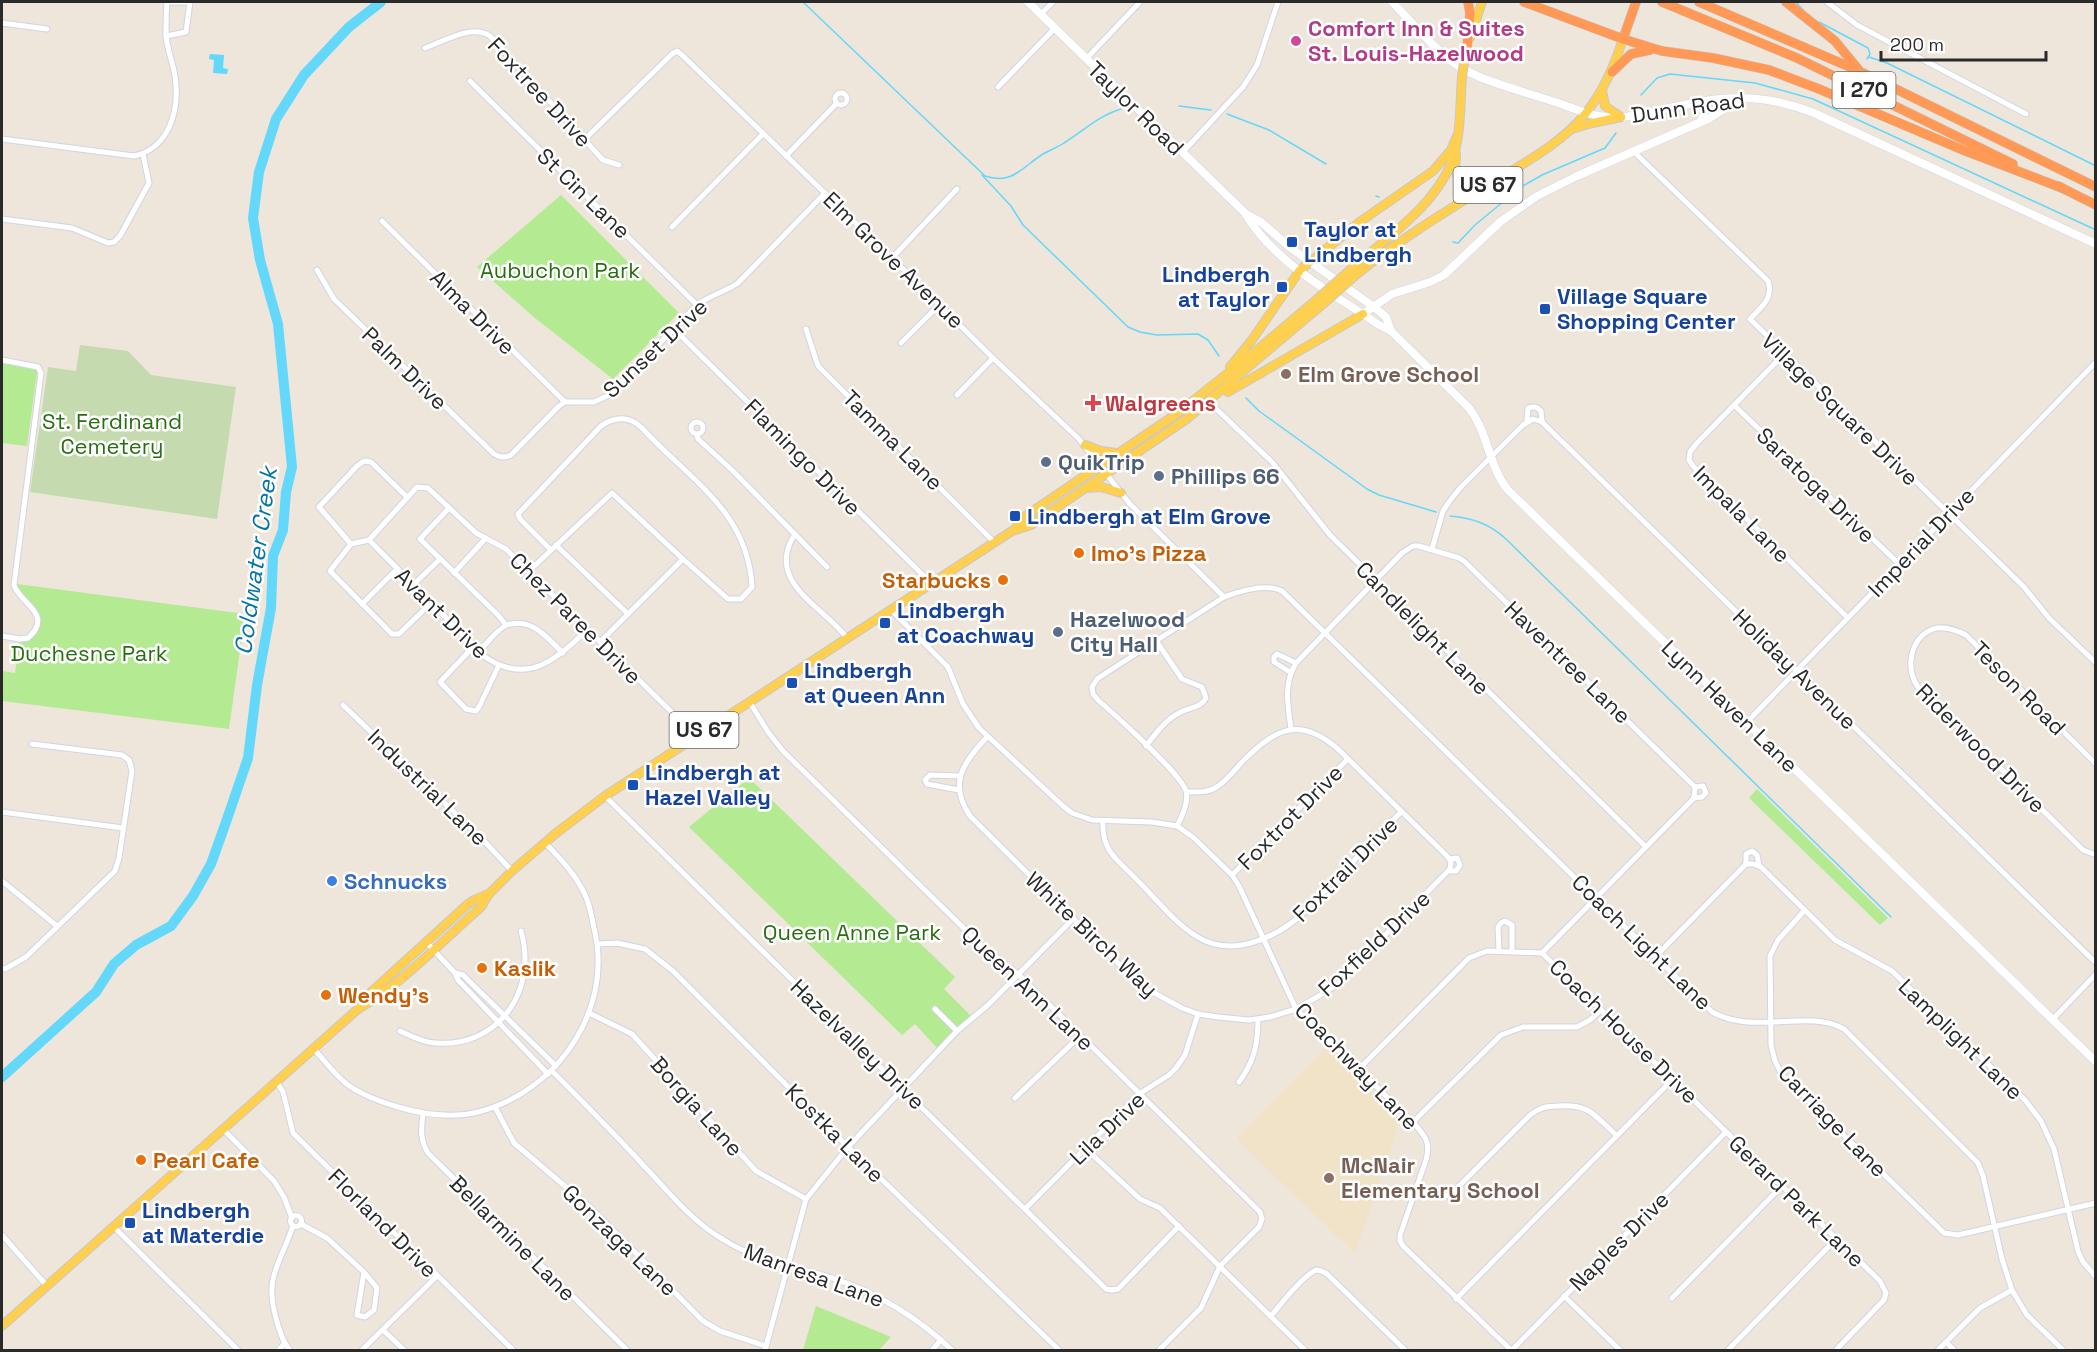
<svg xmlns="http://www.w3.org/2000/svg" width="2097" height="1352" font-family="'Space Grotesk',sans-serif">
<rect width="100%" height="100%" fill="#eee5db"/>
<!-- education -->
<path fill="#f1e3c8" d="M1327,1047L1401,1119L1355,1254L1237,1138Z"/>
<!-- green -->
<g fill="#b3ea92">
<path d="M561,195L679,313L613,379L535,318L477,267Z"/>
<path d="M2,360L38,365L27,446L2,443Z"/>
<path d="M17,584L245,614L229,729L2,701V671L15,673L20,639L28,638L35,628L36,617L22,599Z"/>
<path d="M749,778L955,977L944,989L971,1016L938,1049L915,1024L902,1035L689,827Z"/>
<path d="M1757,789L1888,918L1880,925L1749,798Z"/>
<path d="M816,1306L891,1337L879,1350H803Z"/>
</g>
<!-- cemetery -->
<path fill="#c6dab0" d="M80,345L128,351L151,375L236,387L217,519L30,492L48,367L76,371Z"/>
<!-- water -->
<path fill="#63d8fb" d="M210,54L224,55L223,68L228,69L227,74L213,73L214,60L209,59Z"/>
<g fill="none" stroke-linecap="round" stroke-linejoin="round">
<!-- stream -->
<g stroke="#63d8fb" stroke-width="1.5">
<path d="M803,2L985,176C1013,185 1022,167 1043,154C1050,150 1058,147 1064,143C1083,131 1100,115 1121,109"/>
<path d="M1796,2L1803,10"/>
<path d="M1819,22L1868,48L1870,54L1867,59"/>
<path d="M1869,57L1887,63L2096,166"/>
<path d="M1641,95L1657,78L1670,74L1755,83L1813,99L2096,230"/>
<path d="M1179,106L1211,110"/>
<path d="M1227,114L1269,130L1326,164"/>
<path d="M982,175L1011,206L1023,225L1128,327L1140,332L1157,335L1198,334L1208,340L1219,356"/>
<path d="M1376,196L1379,197"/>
<path d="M1453,242L1458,243L1475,225L1521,187L1542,175L1605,148L1616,133"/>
<path d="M1246,398L1259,411L1367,489L1379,495L1436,512"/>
<path d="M1450,516C1473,518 1490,524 1507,540L1891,917"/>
</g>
<!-- river -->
<path stroke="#63d8fb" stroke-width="10" d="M2,1077L96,992L114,964L136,945L171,926L193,896L211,864L226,822L248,758L257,685L271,608L273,556L283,530L286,492L292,467L278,324L260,260L253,218L259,172L276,119L304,75L349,27L381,2"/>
<!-- street casing -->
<g stroke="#d0d5e5" stroke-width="7">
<g id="street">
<path d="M1827,2L1857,25L2026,114"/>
<path d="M1041,14L1053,2"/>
<path d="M2,23L47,29"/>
<path d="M166,36L186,32L190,2H171"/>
<path d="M425,48C445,41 471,24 490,36L603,160L619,165"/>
<path d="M1086,59L1140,2"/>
<path d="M470,81L697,305"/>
<path d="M998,87L1055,28"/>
<circle cx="841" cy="99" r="6"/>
<path d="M2,139L134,156C170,148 180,109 175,76C173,63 167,49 166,35C166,24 166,12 167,2"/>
<path d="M585,139L672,54L677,51L682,55L892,258L993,358L1079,439L1129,503L1224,597"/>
<path d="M1633,151L1768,281C1774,299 1761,307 1750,319L2024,587L2049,618L2096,663"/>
<path d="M1182,153L1243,87L1257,65L1278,2"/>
<path d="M786,156L837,103"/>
<path d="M2,219L72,228L108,243L114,242L120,236L149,183L143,154"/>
<path d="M382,221L565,402"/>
<path d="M672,227L763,134"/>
<path d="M892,258L957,189"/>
<path d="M317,270L334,299L494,454C500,458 505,458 511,455L559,406L565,402H594L609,395L697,305C710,295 725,292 738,283L825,193"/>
<path d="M806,329L818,366L995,543"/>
<path d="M675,330L932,584"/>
<path d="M901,343L940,304"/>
<path d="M1784,354L1696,444L1690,452L1689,460L1693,466L1847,617"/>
<path d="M2,360L38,367L41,373L14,585C18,602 55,614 28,638L20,639L2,636"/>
<path d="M957,395L993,358"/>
<path d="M1209,402L1272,462L1330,535L1645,846"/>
<path d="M1734,405L1899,564"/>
<path d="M1527,422L1528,408C1534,406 1537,407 1541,411L1542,422"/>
<circle cx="697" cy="428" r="6"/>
<path d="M697,434L698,439L732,470L827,567"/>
<path d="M449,508L420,539L498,615L506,625"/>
<path d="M795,534C764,582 823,606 847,638"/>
<path d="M369,540L351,544L330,571L392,634H399L431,603"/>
<path d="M351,544L319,507L357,466L364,461L371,462L407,497"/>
<path d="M556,545L628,614"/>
<path d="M1432,549L1443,511L1449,502L1460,488L1523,425L1533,419L1542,422L2096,963"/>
<path d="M551,550L520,519L518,514L601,426C615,416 630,416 642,428C688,479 748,510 752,587L741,599H728L683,559"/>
<path d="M529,571L612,493L683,559L600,642"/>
<path d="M454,573L486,538"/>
<path d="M413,585L440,559"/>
<path d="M362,604L397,569"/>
<path d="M891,610L948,667L963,704L979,728L1063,806L1072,813L1092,820L1152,822L1177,826L1194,838L1232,875L1239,886L1296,1009L1413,1122C1425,1136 1431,1142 1426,1160L1400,1235V1241L1403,1246L1511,1350"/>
<path d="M587,630C556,659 529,686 485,657L369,540L417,487L428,488L476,533L506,549L696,736"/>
<path d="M474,646L440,682L466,709L476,711L479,707L499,665"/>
<path d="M479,651C487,644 498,628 507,625C532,617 547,638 563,653"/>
<path d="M1290,672L1274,662V657L1277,654L1296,663"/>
<path d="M749,701L768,732L783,751L983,947L1018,974L1260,1212L1262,1219"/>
<path d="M343,705L485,842L512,871"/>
<path d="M1747,722L2096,362"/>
<path d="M1291,729C1288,706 1283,684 1296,663L1402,553L1413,546H1419L1459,558L1465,562L1695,787"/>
<path d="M987,737C963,763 948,783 970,816L1131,976L1147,989L1182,1008L1198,1014L1218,1017L1249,1020L1270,1017L1296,1009L1324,993L1336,985L1450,869L1451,862L1448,857L1339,750C1298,714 1274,730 1241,763C1234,771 1227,780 1218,786C1209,793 1198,792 1187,792"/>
<path d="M1146,746C1156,733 1166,719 1181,712C1190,707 1201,708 1206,698L1202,687L1182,679L1157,642"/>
<path d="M2096,764L1966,635C1956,630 1944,625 1933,629C1910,638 1905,668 1918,687L2083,850L2096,855"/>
<path d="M959,790L927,784L925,780L930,775L960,776"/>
<path d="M605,796L1106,1289L1112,1290"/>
<path d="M1694,798L1702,797L1706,793L1703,786L1695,787"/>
<path d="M2,812L123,828"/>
<path d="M1103,821C1101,853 1120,861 1139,882C1157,900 1174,922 1196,936C1230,958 1271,940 1299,917L1401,812"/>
<path d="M1177,826C1182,816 1189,802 1186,791C1180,773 1115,715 1098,700L1093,694L1092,687L1097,679L1106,673L1224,597C1240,591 1266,583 1282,591L1712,1012C1756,1036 1807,1008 1844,1029L1978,1163L1983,1176L2002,1259L2012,1290L2027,1315L2063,1350"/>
<path d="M1746,864H1753L1761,867L1835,940L1892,971L2025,1100L2041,1121L2054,1149L2078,1251L2083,1262L2096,1277"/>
<path d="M1746,864V854L1752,851L1757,855L1759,866"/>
<path d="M1449,871H1456L1460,865L1457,858L1450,859"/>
<path d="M1232,875L1348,759"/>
<path d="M2,881L57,926"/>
<path d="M1804,911L1778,940L1770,956L1771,1045L1775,1061L1782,1075L1944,1233L1958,1235L2096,1203"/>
<path d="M426,942L455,973L458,980L548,1074"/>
<path d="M598,944L617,943L645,949L673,971L848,1147L1059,1350"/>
<path d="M1499,951L1498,927L1501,923L1505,921L1512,925V951"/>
<path d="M1542,953L1694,798L1695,787"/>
<path d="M1655,957L1746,864"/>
<path d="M2,968L5,969L26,957L115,871L119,858L132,771L129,760L122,755L32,744"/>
<path d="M455,973L463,975L556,1066"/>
<path d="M935,1009L957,1031"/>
<path d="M589,1013L632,1034L756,1171L806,1199"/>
<path d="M2052,1020L2096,974"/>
<path d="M400,1031C411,1036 422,1042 435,1043C499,1048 538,990 521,931"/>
<path d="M314,1049C323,1059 331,1070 341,1079C354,1092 381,1102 398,1107C418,1113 436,1116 456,1115C474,1115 493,1108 508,1101C572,1069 611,999 594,928C592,918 590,906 586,897C577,876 561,859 545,843"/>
<path d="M1358,1070L1469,958L1487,951L1542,953L1880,1281L1886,1293L1884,1300L1836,1350"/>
<path d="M552,1071C583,1102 614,1133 644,1166C670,1193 691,1221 724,1240C757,1261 795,1266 832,1278C878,1293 916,1316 952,1350"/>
<path d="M277,1082L283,1092L293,1133L513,1350"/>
<path d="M1239,1082C1254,1062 1258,1044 1258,1019"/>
<path d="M1015,1098L1080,1036"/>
<path d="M495,1107L514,1143L592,1209L703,1321L720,1331L766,1346"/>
<path d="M423,1114C421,1129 420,1140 428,1153L627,1350"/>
<path d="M1413,1122L1501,1035L1523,1027H1577L1590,1020L1601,1010"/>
<path d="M223,1129L274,1181L284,1197L292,1218"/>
<path d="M1085,1148L1140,1199L1160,1208L1305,1350"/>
<path d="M1416,1190L1438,1197L1450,1195L1530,1115C1539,1108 1546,1106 1558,1106C1590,1104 1594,1115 1616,1135"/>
<path d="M1025,1209L1139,1094L1169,1075L1176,1068L1185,1055L1198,1014"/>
<circle cx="296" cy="1221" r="5.5"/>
<path d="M301,1224L327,1238L364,1272L357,1315L365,1317L374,1310L377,1288L364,1272"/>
<path d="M114,1227L238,1350"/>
<path d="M2,1235L47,1286"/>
<path d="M1112,1290L1118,1289L1179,1226"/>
<path d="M1564,1296L1620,1350"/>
<path d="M1672,1298L1783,1185"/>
<path d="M1456,1299L1673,1079"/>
<path d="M1271,1316C1279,1306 1306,1272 1317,1270C1321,1270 1323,1272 1327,1274L1405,1350"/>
<path d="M383,1330L404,1350"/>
<path d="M1946,1342L1954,1350"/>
<path d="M279,1350L285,1343"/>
<path d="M290,1350C283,1343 281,1334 278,1325C263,1278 278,1269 293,1226"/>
<path d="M362,1350L436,1277"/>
<path d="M765,1350L806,1199L848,1147L957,1031L988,1005L1073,919"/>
<path d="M932,1350L941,1340"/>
<path d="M1159,1350L1201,1308L1220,1266L1259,1227L1262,1219"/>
<path d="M1512,1350L1726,1132"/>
<path d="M1728,1350L1836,1239"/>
<path d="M1938,1350L1980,1308L2012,1290"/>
</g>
</g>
<!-- secondary casing -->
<g stroke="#d0d5e5" stroke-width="9">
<g id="secondary">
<path d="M1028,2L1245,213C1274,263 1333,293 1379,325L1391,331L1468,407C1488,431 1488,465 1508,490L2096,1062"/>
<path d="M1392,2C1412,22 1431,46 1454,63C1478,81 1526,92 1555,102C1570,107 1584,113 1599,116C1606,117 1614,117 1622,117C1644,115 1666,108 1689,104C1733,94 1771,96 1814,113L2096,244"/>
<path d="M1693,103L1704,111L1703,117L1700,122"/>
<path d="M1246,214L1261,222L1292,249L1374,307L1386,317L1391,331"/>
<path d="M1363,314L1392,294L1430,282L1444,275L1500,222L1537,196L1577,176L1710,118L1741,98"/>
</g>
</g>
<!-- primary casing -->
<g stroke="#c8c8c8" stroke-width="10">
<g id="primary">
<path d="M1470,38L1482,2"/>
<path d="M1602,90L1605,106L1621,117"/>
<path d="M1572,129L1588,124L1621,117"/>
<path d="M1456,154L1455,170L1460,183L1468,186L1486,183"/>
<path d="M1350,270C1387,237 1439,204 1454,155C1461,131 1460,103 1462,77"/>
<path d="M1357,274C1399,240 1445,212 1490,184C1524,163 1561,144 1586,113C1604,90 1614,66 1623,39"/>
<path d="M1230,367L1252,340L1300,270L1361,221L1433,171L1451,150L1457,136"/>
<path d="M1228,392L1363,314"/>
<path d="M1085,445L1101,451L1116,453"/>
<path d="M1086,488L1101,487L1121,493"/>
<path d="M1014,530L1024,517L1178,413L1257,350L1316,300"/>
<path d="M359,1008L367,996L468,904L474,900L488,894"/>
<path d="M2,1326L358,1009C401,985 443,940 481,907L489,894L512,871L555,834L605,796L1012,531L1031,525L1188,418L1323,304"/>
</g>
</g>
<!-- highway casing -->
<g stroke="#c8c8c8" stroke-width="10">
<g id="highway">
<path d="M1524,2L1623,39L1662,51L1713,58L1769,70L1819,89L1963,150L2062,188"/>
<path d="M1662,2L1797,58L2013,164"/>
<path d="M1699,2L1859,71L2096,187"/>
<path d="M1786,2L1835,41L1858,69"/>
<path d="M1623,39L1636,2"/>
<path d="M1467,48L1470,13L1468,2"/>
<path d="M1612,72L1631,54L1650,50"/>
<path d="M2058,186L2096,205"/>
</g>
</g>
<!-- street -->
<use href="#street" stroke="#fff" stroke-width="5"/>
<!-- secondary -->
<use href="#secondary" stroke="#fff" stroke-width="8"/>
<!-- primary -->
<use href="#primary" stroke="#ffd04f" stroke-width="8"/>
<!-- highway -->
<use href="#highway" stroke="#f95" stroke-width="9"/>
<!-- primary-bridge casing -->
<g stroke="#c8c8c8" stroke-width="10" stroke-linecap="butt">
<g id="primary-bridge">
<path d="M1462,77L1465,55"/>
<path d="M1316,300L1350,270"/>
<path d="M1323,304L1357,274"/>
</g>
</g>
<!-- primary-bridge -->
<use href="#primary-bridge" stroke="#ffd04f" stroke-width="8"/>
</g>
<!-- markers -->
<circle fill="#d1479c" stroke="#fff" stroke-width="2" cx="1296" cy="41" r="6"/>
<g fill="#1a4fb4" stroke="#fff" stroke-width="2">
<rect x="1286" y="236" width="12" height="12" rx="3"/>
<rect x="1276" y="281" width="12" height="12" rx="3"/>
<rect x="1539" y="303" width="12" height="12" rx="3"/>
<rect x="1009" y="510" width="12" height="12" rx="3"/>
<rect x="879" y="617" width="12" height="12" rx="3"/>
<rect x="786" y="677" width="12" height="12" rx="3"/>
<rect x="627" y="779" width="12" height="12" rx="3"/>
<rect x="124" y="1217" width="12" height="12" rx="3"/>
</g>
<g fill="#8d6e63" stroke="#fff" stroke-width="2">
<circle cx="1286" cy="374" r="6"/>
<circle cx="1329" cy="1178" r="6"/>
</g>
<path fill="#e0444e" stroke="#fff" stroke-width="2" d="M1090 394h6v6h6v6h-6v6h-6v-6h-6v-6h6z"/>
<g fill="#5c6f8a" stroke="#fff" stroke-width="2">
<circle cx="1046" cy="462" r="6"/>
<circle cx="1159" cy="476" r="6"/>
<circle cx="1058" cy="632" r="6"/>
</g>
<g fill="#e8710a" stroke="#fff" stroke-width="2">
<circle cx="1079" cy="553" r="6"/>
<circle cx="1003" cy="580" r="6"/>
<circle cx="482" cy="968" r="6"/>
<circle cx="326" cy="995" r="6"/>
<circle cx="141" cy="1160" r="6"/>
</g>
<circle fill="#3f7fe0" stroke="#fff" stroke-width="2" cx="332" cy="881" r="6"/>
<g text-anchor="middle" stroke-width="5" stroke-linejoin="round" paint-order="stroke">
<!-- shield labels -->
<g fill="#fff" stroke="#6a6a6a" stroke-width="1.5">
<rect x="1832.5" y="72" width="63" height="36" rx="4.5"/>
<rect x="1453.5" y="167" width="69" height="36" rx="4.5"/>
<rect x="669.5" y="712" width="69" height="36" rx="4.5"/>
</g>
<g font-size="21" font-weight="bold" fill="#2a2a2a">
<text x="1864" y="97">I 270</text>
<text x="1488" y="192">US 67</text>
<text x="704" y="737">US 67</text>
</g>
<!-- hotel labels -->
<g font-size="22" font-weight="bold" fill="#b23c85" stroke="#fff" text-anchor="start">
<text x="1308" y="36">Comfort Inn &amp; Suites<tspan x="1308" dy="25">St. Louis-Hazelwood</tspan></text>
</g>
<!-- street labels -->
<g font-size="22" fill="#2a2a2a" stroke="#fff">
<text transform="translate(540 92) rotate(47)" y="8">Foxtree Drive</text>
<text transform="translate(1688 107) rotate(-8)" y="8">Dunn Road</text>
<text transform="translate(1136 108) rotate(44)" y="8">Taylor Road</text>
<text transform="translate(584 193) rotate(44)" y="8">St Cin Lane</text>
<text transform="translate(894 260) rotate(44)" y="8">Elm Grove Avenue</text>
<text transform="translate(473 312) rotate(45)" y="8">Alma Drive</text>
<text transform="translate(655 348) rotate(-43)" y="8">Sunset Drive</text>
<text transform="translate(405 368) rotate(44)" y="8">Palm Drive</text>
<text transform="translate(1840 409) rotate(44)" y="8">Village Square Drive</text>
<text transform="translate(893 440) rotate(45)" y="8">Tamma Lane</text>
<text transform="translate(803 457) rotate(45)" y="8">Flamingo Drive</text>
<text transform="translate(1816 485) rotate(44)" y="8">Saratoga Drive</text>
<text transform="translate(1742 514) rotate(45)" y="8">Impala Lane</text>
<text transform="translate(1921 542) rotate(-46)" y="8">Imperial Drive</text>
<text transform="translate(442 613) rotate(44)" y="8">Avant Drive</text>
<text transform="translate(576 618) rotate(45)" y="8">Chez Paree Drive</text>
<text transform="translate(1423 628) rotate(45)" y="8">Candlelight Lane</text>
<text transform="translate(1568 662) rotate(44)" y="8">Haventree Lane</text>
<text transform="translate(1795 669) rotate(44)" y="8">Holiday Avenue</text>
<text transform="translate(2019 688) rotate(45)" y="8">Teson Road</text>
<text transform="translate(1730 706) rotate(44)" y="8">Lynn Haven Lane</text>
<text transform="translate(1981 748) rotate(45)" y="8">Riderwood Drive</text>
<text transform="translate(428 787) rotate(44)" y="8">Industrial Lane</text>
<text transform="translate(1290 817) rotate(-45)" y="8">Foxtrot Drive</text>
<text transform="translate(1345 869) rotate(-45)" y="8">Foxtrail Drive</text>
<text transform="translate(1092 934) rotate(43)" y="8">White Birch Way</text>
<text transform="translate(1642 942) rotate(44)" y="8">Coach Light Lane</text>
<text transform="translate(1374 943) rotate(-43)" y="8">Foxfield Drive</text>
<text transform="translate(1028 988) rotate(43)" y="8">Queen Ann Lane</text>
<text transform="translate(1624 1031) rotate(44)" y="8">Coach House Drive</text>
<text transform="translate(1961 1039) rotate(44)" y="8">Lamplight Lane</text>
<text transform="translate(858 1044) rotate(44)" y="8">Hazelvalley Drive</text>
<text transform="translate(1357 1066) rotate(46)" y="8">Coachway Lane</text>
<text transform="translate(697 1106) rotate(48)" y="8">Borgia Lane</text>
<text transform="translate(1833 1121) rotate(46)" y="8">Carriage Lane</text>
<text transform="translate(1107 1128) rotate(-44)" y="8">Lila Drive</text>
<text transform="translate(835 1133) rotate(45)" y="8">Kostka Lane</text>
<text transform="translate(1797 1201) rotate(44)" y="8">Gerard Park Lane</text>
<text transform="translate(383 1223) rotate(45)" y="8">Florland Drive</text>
<text transform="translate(513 1238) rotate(45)" y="8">Bellarmine Lane</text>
<text transform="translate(620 1240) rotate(44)" y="8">Gonzaga Lane</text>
<text transform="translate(1619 1241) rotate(-45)" y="8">Naples Drive</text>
<text transform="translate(814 1275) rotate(20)" y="8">Manresa Lane</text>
</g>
<!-- transit labels -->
<g font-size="22" font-weight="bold" fill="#164399" stroke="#fff" text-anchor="start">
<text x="1304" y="237">Taylor at<tspan x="1304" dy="25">Lindbergh</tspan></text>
<text x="1270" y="282" text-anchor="end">Lindbergh<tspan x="1270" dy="25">at Taylor</tspan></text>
<text x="1557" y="304">Village Square<tspan x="1557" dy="25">Shopping Center</tspan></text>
<text x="1027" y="524">Lindbergh at Elm Grove</text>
<text x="897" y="618">Lindbergh<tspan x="897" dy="25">at Coachway</tspan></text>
<text x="804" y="678">Lindbergh<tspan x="804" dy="25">at Queen Ann</tspan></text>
<text x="645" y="780">Lindbergh at<tspan x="645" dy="25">Hazel Valley</tspan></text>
<text x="142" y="1218">Lindbergh<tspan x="142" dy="25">at Materdie</tspan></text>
</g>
<!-- park labels -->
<g font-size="22" fill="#296f12" stroke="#fff">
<text x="560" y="278">Aubuchon Park</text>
<text x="112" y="429">St. Ferdinand<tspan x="112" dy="25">Cemetery</tspan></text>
<text x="89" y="661">Duchesne Park</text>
<text x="852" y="940">Queen Anne Park</text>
</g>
<!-- education labels -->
<g font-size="22" font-weight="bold" fill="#785e54" stroke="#fff" text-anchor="start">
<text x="1298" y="382">Elm Grove School</text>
<text x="1341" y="1173">McNair<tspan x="1341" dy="25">Elementary School</tspan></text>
</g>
<!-- health labels -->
<g font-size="22" font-weight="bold" fill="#be3a42" stroke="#fff" text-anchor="start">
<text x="1105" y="411">Walgreens</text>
</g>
<!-- service labels -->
<g font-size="22" font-weight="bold" fill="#4e5e75" stroke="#fff" text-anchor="start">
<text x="1058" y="470">QuikTrip</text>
<text x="1171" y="484">Phillips 66</text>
<text x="1070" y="627">Hazelwood<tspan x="1070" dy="25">City Hall</tspan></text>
</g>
<!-- food labels -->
<g font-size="22" font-weight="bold" fill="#c56008" stroke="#fff" text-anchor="start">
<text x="1091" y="561">Imo's Pizza</text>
<text x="991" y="588" text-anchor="end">Starbucks</text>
<text x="494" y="976">Kaslik</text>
<text x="338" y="1003">Wendy's</text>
<text x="153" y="1168">Pearl Cafe</text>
</g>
<!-- shop labels -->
<g font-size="22" font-weight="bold" fill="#366cbe" stroke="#fff" text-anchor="start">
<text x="344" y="889">Schnucks</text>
</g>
<!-- water labels -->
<g font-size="24" font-style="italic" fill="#0075a9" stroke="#fff">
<text transform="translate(256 561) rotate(-82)" y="8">Coldwater Creek</text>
</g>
</g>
<!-- border -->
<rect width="2097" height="1352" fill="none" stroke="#2a2a2a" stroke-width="6"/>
<!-- scale -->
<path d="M1881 51v9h165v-9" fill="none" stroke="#2a2a2a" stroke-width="3"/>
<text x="1890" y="51" font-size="18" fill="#2a2a2a" stroke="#ffffff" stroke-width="4.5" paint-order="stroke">200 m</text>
</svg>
